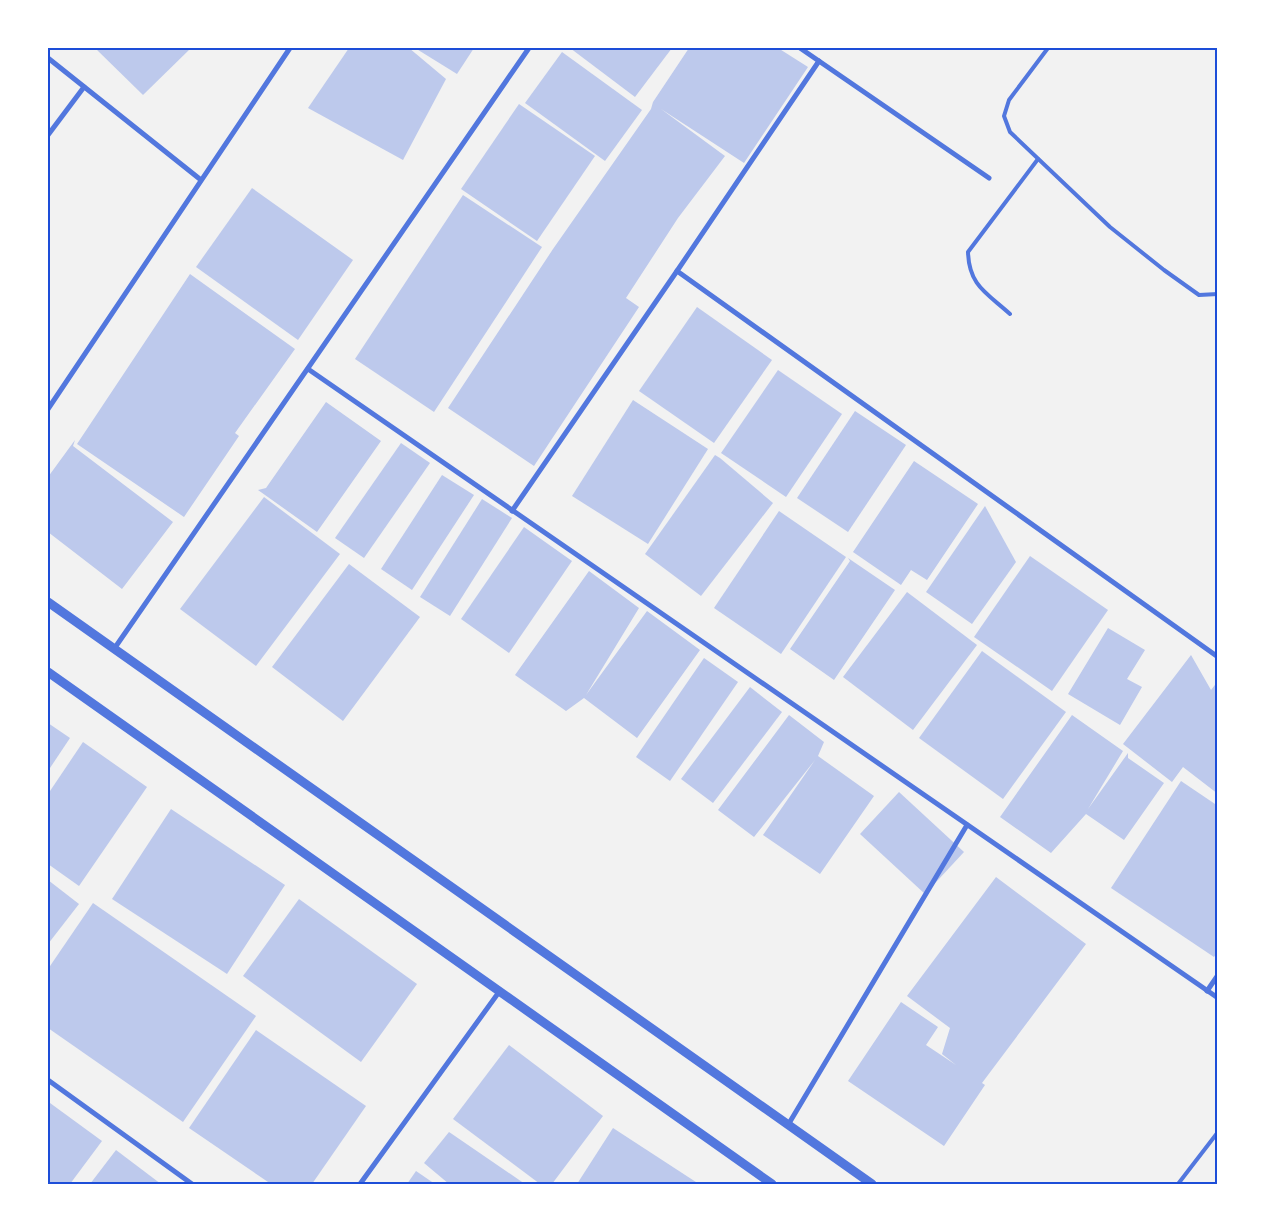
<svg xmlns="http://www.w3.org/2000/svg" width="1265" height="1232" font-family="Ubuntu,sans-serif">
<rect width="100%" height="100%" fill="#f2f2f2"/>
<!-- building -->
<g fill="#bdc9ec">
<path d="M95,48H191L143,95Z"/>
<path d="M349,48H409L446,79L403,160L308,108Z"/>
<path d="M415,48H474L457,74Z"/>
<path d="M570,48H672L635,97Z"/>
<path d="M689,48H778L808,67L744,163L661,109L725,156L678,218L626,298L639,307L534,466L448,408L553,249L651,109L653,102Z"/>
<path d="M562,52L642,110L605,161L525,103Z"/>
<path d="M519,104L595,156L537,241L461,189Z"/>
<path d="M252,188L353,260L298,340L196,267Z"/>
<path d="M463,195L542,247L434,412L355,359Z"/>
<path d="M190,274L295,349L235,433L239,436L184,517L77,444Z"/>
<path d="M697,307L772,360L714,443L639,391Z"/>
<path d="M778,370L842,414L786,497L721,453Z"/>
<path d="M633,400L708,449L648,544L572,496Z"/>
<path d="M326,402L381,441L317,532L258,490L266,488Z"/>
<path d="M855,411L906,445L848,532L797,498Z"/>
<path d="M75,440L73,446L173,522L122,589L48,532V477Z"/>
<path d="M401,443L430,463L364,558L335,538Z"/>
<path d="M715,455L720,458L773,503L701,596L645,554Z"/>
<path d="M914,461L978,504L927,580L911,570L901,585L853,552Z"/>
<path d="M442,475L474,495L412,590L381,569Z"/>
<path d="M264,497L340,554L256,666L180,609Z"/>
<path d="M482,499L512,518L450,616L420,597Z"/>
<path d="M985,506L1016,562L972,624L926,592Z"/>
<path d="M779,511L846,557L781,654L714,608Z"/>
<path d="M524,527L572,561L509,653L461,619Z"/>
<path d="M1030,556L1108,610L1052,691L974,637Z"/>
<path d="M848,558L895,590L834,680L790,649L850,561Z"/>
<path d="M349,564L420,617L343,721L272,667Z"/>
<path d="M589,571L639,608L586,695L647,611L700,650L637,738L584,698L566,711L515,675Z"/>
<path d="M907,592L977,645L913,730L843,677Z"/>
<path d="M1108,628L1145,650L1127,679L1142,687L1120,725L1068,694Z"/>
<path d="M982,651L1066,712L1003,799L919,738Z"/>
<path d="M1191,655L1211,690L1218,681V794L1183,767L1172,782L1123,744Z"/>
<path d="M704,658L738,682L670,781L636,757Z"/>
<path d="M750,687L782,712L713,803L681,779Z"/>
<path d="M789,715L824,742L818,756L874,796L820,874L763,835L815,760L754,837L718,810Z"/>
<path d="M1072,715L1123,751L1088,809L1128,753V758L1164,783L1124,840L1086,814L1051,853L1000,817Z"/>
<path d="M48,723L70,738L48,771Z"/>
<path d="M83,742L147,787L79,886L48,864V794Z"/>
<path d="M1181,781L1218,806V951L1214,957L1111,888Z"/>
<path d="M899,792L964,852L925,894L860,834Z"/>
<path d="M171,809L285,885L227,974L112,899Z"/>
<path d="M996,877L1086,944L982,1083L985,1085L944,1146L848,1081L901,1002L938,1027L926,1045L956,1065L942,1054L950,1028L907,996Z"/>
<path d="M48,880L79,904L48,944Z"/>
<path d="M299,899L417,984L361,1062L243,976Z"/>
<path d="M93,903L256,1016L183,1122L48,1028V969Z"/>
<path d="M256,1030L366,1106L312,1184H271L189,1128Z"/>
<path d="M509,1045L603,1116L552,1184H540L453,1119Z"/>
<path d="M50,1103L102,1141L70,1184H48V1106Z"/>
<path d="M613,1128L699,1184H577Z"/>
<path d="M449,1132L452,1134L525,1184H449L424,1163Z"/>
<path d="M116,1150L161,1184H90Z"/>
<path d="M416,1171L435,1184H407Z"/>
</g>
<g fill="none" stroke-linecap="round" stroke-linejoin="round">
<!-- service -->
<g stroke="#5277de" stroke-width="4">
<path d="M1048,48L1009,100L1004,116L1010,132L1110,227L1164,270L1199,295L1218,294"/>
<path d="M1010,314C987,293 969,286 968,252L1038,159"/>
<path d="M1178,1184L1218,1132"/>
</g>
<!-- minor -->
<g stroke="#5277de" stroke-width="5">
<path d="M800,48L989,178"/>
<path d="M48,58L201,180"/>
<path d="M48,135L84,87"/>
<path d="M677,271L1218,657"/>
<path d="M308,369L1218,998"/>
<path d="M48,409L290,48"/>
<path d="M512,511L677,271L819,61"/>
<path d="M114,649L529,48"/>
<path d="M1207,991L1218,975"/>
<path d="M48,1080L192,1184"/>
<path d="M788,1125L967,825"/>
<path d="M360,1184L499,992"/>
</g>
<!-- tertiary -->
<g stroke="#5277de" stroke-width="9">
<path d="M48,602L872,1184"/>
<path d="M48,672L772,1184"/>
</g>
</g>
<!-- border -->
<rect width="1265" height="1232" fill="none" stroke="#ffffff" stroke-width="98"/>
<rect x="49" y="49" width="1167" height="1134" fill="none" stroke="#1d4ed8" stroke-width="2"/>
</svg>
